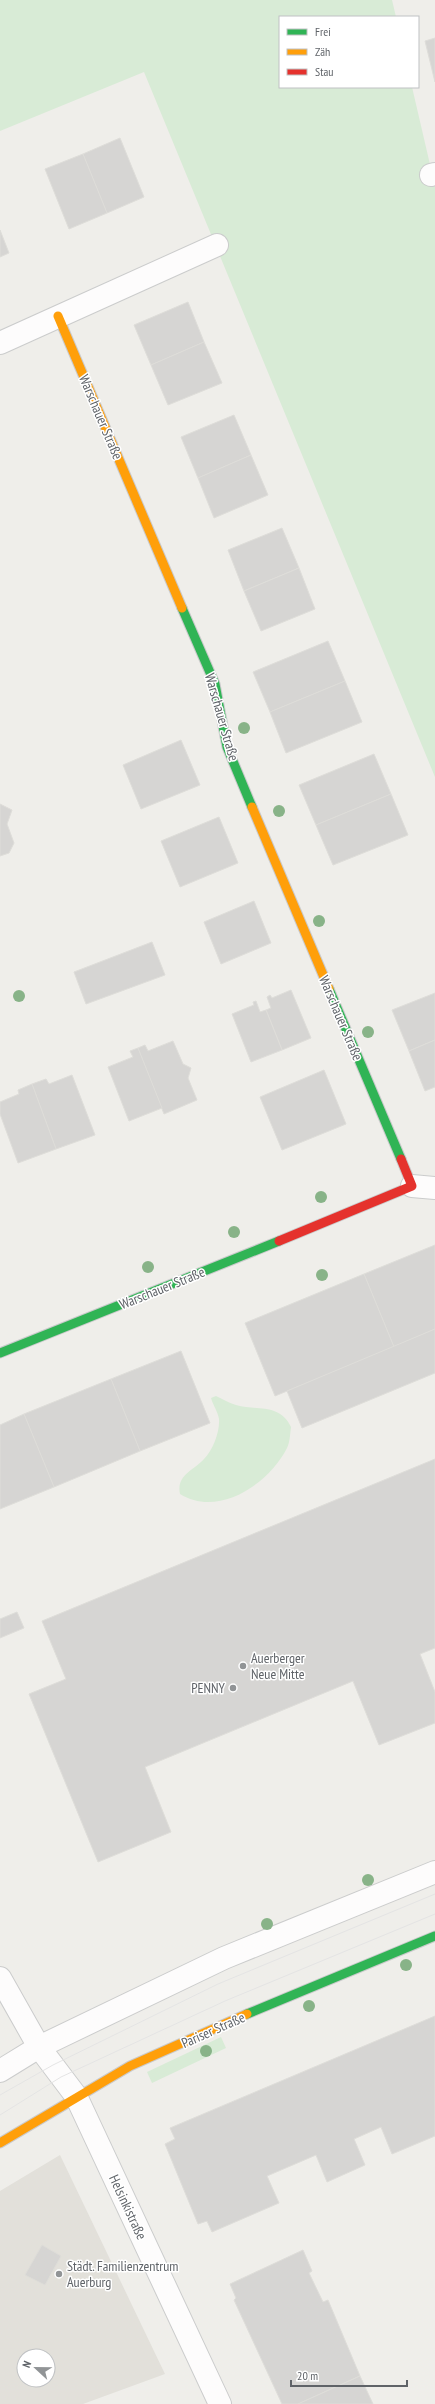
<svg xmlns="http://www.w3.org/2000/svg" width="435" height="2404" font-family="'PT Sans Narrow',sans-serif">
<rect width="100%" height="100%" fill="#efeeea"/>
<!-- education -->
<path fill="#e2e0da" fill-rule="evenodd" d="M60,2155L165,2374L83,2404H0V2191ZM24,2356H48V2380H24Z"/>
<!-- green -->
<g fill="#d8ebd6">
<path d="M0,0H392L396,17H280V87H412L435,186V777L144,72L0,131Z"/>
<path d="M216,1396C223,1399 229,1403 236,1405C257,1411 280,1403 291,1427C290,1434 290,1442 287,1448C269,1484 218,1518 180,1494C176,1475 193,1471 204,1459C213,1450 220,1431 219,1419C218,1412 213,1405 211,1398Z"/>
<path d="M221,2037L226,2048L152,2083L147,2072Z"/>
</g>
<!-- building -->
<g fill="#d6d5d3" stroke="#deddd9">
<path d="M435,38V82L425,41Z"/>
<path d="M120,138L144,197L107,213L83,154Z"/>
<path d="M83,154L107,213L69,229L45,169Z"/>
<path d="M0,230L9,253L0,257Z"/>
<path d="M188,302L204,342L151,365L134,325Z"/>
<path d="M204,342L222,383L168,405L151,365Z"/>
<path d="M234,415L251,455L198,478L181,437Z"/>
<path d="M251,455L268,495L214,518L198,478Z"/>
<path d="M282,528L299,568L244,591L228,550Z"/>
<path d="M299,568L315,609L261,631L244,591Z"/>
<path d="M328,641L345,681L270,712L253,672Z"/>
<path d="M345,681L362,722L286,753L270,712Z"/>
<path d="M181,740L200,785L141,809L123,765Z"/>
<path d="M374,754L391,794L316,825L299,785Z"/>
<path d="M391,794L408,835L333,865L316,825Z"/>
<path d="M0,804L12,810L7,824L14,843L9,853L0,856Z"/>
<path d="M219,817L238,863L180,887L161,841Z"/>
<path d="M254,901L271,943L221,964L204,922Z"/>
<path d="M152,942L165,975L86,1004L74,972Z"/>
<path d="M291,990L311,1038L282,1050L266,1010L271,1008L267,997L270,995L272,998Z"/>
<path d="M435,993V1040L409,1051L392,1010Z"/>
<path d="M256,1001L260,1012L266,1010L282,1050L251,1062L232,1014L254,1005L253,1002Z"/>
<path d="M435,1040V1087L425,1091L409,1051Z"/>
<path d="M173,1041L183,1064L191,1068L188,1078L197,1100L164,1114L138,1048L145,1045L148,1051Z"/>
<path d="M138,1048L162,1108L129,1121L108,1067L133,1057L130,1051Z"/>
<path d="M324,1070L346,1124L282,1150L260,1097Z"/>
<path d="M72,1075L95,1135L56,1149L32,1084L46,1079L49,1084Z"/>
<path d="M32,1084L56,1149L18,1163L0,1114V1102L19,1094L18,1090Z"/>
<path d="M435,1245V1329L394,1347L364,1274Z"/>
<path d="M364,1274L394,1347L275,1396L245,1323Z"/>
<path d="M435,1329V1373L302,1428L287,1391Z"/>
<path d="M181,1351L210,1423L140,1451L111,1379Z"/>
<path d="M111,1379L140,1451L54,1487L24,1414Z"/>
<path d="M24,1414L54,1487L0,1509V1425Z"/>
<path d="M435,1459V1648L420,1654L435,1692V1723L379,1745L353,1681L145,1767L171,1832L98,1862L29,1694L66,1679L42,1621Z"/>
<path d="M17,1612L24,1628L0,1638V1619Z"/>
<path d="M435,2016V2136L392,2154L381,2127L354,2139L365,2165L327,2182L316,2155L267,2176L279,2203L212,2232L207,2221L198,2224L165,2144L175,2139L170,2128Z"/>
<path d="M42,2245L61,2256L45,2285L25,2275Z"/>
<path d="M303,2250L312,2271L309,2273L323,2302L328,2300L360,2376L298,2404H282L234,2300L236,2298L230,2284Z"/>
<path d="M360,2376L373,2404H298Z"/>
</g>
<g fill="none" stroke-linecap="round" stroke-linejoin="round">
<!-- street casing -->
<g stroke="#cbcccc" stroke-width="24">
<g id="street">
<path d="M431,175L435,174"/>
<path d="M0,343L217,245"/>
<path d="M412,1186L435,1188"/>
<path d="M0,1978L39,2047L76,2096L220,2404"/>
<path d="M0,2071L39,2047L224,1958L435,1872"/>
</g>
</g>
<!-- fast casing -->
<g stroke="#cacacb" stroke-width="11">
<g id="fast">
<path d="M182,608L215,684L227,747L252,807"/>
<path d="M329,989L401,1159"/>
<path d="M0,1353L279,1241"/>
<path d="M247,2014L435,1936"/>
</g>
</g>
<!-- slow casing -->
<g stroke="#cacacb" stroke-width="11">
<g id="slow">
<path d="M58,316L182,608"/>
<path d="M252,807L329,989"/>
<path d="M0,2143L130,2066L247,2014"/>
</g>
</g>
<!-- jam casing -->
<g stroke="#cacacb" stroke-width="11">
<path id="jam" d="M279,1241L412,1186L401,1159"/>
</g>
<!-- street -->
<use href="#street" stroke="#fdfcfc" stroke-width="22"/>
<!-- fast -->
<use href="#fast" stroke="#30b455" stroke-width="9"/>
<!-- slow -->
<use href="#slow" stroke="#ff9f0a" stroke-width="9"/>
<!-- jam -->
<use href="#jam" stroke="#e5322d" stroke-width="9"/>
<!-- tram -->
<g stroke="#e4e4e4" stroke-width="1">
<path d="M0,2095L53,2065L218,1984L435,1894"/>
<path d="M0,2115L61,2077L225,2001L435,1914"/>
</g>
</g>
<!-- trees -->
<g fill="#88b388">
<circle cx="244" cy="728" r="6"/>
<circle cx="279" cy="811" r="6"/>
<circle cx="319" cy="921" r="6"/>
<circle cx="19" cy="996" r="6"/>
<circle cx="368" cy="1032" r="6"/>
<circle cx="321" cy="1197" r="6"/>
<circle cx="234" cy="1232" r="6"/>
<circle cx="148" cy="1267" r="6"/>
<circle cx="322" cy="1275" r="6"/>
<circle cx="368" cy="1880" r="6"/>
<circle cx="267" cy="1924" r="6"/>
<circle cx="406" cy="1965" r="6"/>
<circle cx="309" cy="2006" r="6"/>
<circle cx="206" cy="2051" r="6"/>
</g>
<!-- markers -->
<g fill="#919496" stroke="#fff" stroke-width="1.5">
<circle cx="243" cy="1666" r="4"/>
<circle cx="233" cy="1688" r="4"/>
<circle cx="59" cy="2274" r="4"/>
</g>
<g text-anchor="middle" stroke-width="3" stroke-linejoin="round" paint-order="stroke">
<!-- street labels -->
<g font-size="14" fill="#5f6368" stroke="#fff">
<text transform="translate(101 417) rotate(67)" y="5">Warschauer Straße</text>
<text transform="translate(222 717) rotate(74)" y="5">Warschauer Straße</text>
<text transform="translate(341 1018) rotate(67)" y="5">Warschauer Straße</text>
<text transform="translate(162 1288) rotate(-22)" y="5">Warschauer Straße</text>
<text transform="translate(213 2030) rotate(-24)" y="5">Pariser Straße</text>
<text transform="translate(128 2207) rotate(65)" y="5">Helsinkistraße</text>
</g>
<!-- poi labels -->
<g font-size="14" fill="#5f6368" stroke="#fff" text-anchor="start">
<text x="251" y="1663">Auerberger<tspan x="251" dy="16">Neue Mitte</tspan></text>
<text x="225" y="1693" text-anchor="end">PENNY</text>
<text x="67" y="2271">Städt. Familienzentrum<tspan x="67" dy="16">Auerburg</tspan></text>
</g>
</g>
<!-- legend -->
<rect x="279" y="16" width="140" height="72" fill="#ffffff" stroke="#bfc1c3"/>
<rect x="287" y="29" width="20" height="6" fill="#30b455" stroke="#bfc1c3"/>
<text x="315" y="36" font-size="12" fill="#5f6368">Frei</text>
<rect x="287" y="49" width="20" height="6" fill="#ff9f0a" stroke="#bfc1c3"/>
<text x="315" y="56" font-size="12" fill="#5f6368">Zäh</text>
<rect x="287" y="69" width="20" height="6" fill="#e5322d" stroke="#bfc1c3"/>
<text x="315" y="76" font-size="12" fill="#5f6368">Stau</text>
<!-- north arrow -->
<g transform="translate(36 2368) rotate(292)"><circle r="19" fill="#ffffff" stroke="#bfc1c3"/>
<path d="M0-3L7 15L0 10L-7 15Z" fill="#919496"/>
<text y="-6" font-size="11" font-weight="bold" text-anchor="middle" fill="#5f6368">N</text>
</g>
<!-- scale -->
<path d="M291 2380v6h116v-6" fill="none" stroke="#5f6368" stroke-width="2"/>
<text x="297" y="2380" font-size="12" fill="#5f6368" stroke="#ffffff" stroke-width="3" paint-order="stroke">20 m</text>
</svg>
